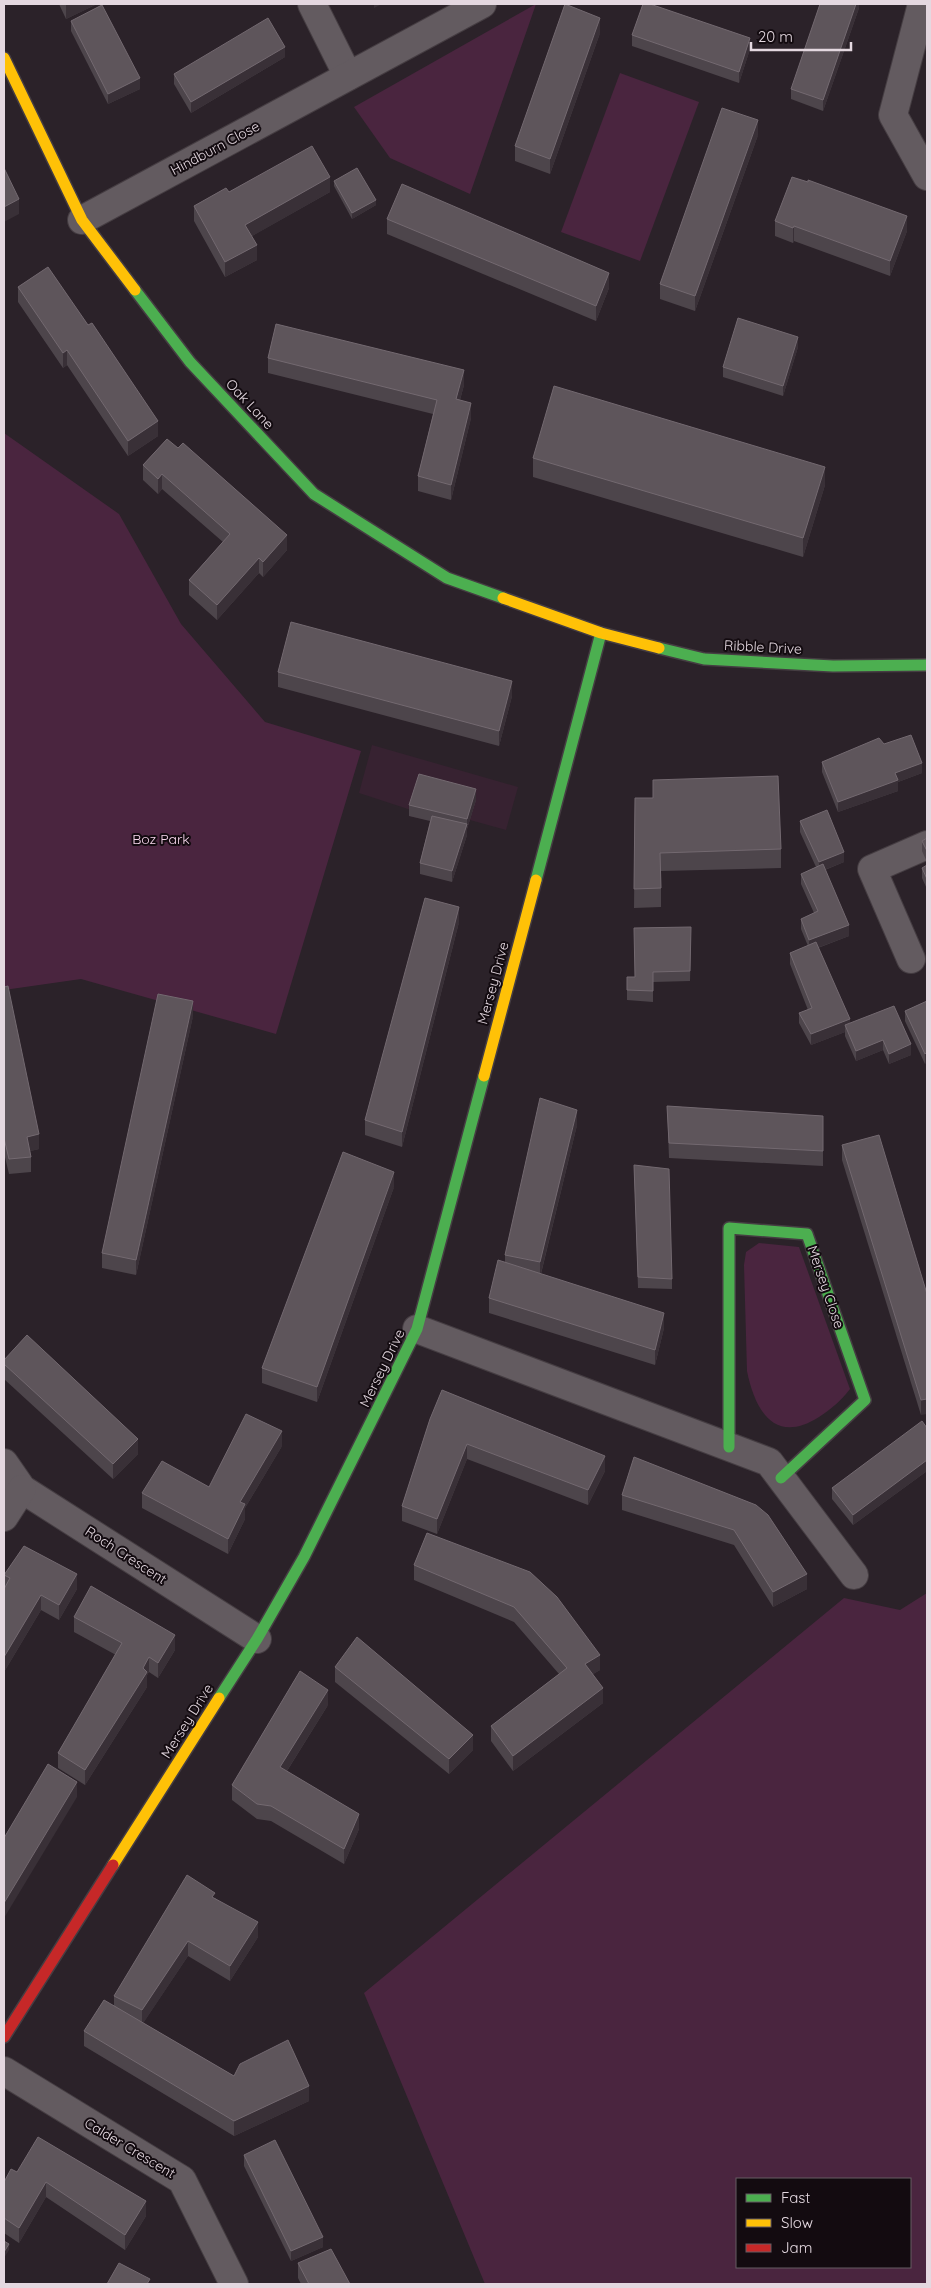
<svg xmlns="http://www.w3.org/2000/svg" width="931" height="2288" font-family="Quicksand,sans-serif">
<rect width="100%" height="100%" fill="#2b2229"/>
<!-- built -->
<path fill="#372231" d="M372,745L518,787L506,830L470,820L467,829L409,816L411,810L359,793Z"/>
<!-- green -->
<g fill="#4a253f" fill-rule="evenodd">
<path d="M536,4L470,194L390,158L354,107Z"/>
<path d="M620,73L699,102L640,261L561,232Z"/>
<path d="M4,433L119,514L181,624L265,722L361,751L276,1034L81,979L4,990Z"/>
<path d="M759,1243L799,1247L850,1389C841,1401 831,1409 819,1417C775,1445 755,1411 747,1371L744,1265L746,1252Z"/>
<path d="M927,1593V2284H485L364,1993L844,1598L900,1610ZM910,2179V2267H737V2179Z"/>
</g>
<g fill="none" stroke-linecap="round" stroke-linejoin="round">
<!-- street casing -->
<g stroke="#453d42" stroke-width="30">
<g id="street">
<path d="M312,4L348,76"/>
<path d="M922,4L893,115L927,176"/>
<path d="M82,220L482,4"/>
<path d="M911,959L872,869L927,845"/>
<path d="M417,1329L769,1462L854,1575"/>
<path d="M4,1463L22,1489L257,1639"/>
<path d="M4,1517L22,1489"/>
<path d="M4,2071L182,2180L234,2284"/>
</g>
</g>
<!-- fast casing -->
<g stroke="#453d42" stroke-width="14">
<g id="fast">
<path d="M135,290L190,362L314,494L447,578L503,598"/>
<path d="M659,648L704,659L833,666L927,665"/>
<path d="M536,880L601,633"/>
<path d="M729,1447V1228L807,1234L865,1400L781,1478"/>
<path d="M219,1698L257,1639L304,1557L417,1329L484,1076"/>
</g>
</g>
<!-- slow casing -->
<g stroke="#453d42" stroke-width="14">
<g id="slow">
<path d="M4,58L82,220L135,290"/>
<path d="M503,598L601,633L659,648"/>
<path d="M484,1076L536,880"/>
<path d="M113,1865L219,1698"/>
</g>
</g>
<!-- jam casing -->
<g stroke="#453d42" stroke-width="14">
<path id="jam" d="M4,2037L113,1865"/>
</g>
<!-- street -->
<use href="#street" stroke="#635b60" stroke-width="28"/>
<!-- fast -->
<use href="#fast" stroke="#4caf50" stroke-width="11"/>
<!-- slow -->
<use href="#slow" stroke="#ffc107" stroke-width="11"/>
<!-- jam -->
<use href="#jam" stroke="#c62828" stroke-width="11"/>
</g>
<!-- wall -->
<g fill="#4d454b">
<path d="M59,4H97L66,19Z"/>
<path d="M859,4V8L823,111L791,99V89Z"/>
<path d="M71,21L140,89L108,104L71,31Z"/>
<path d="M600,33L550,174L515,161V146Z"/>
<path d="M632,35L750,49L739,83L632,46Z"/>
<path d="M285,57L191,113L174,84V74Z"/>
<path d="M758,135L695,311L660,299V284Z"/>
<path d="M334,181L376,205L352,219L334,186Z"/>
<path d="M229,192H330L252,236L257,260L225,277L194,221V206Z"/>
<path d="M387,219L609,288L596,321L387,234Z"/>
<path d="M775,221L907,231L890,276L794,241L793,243L775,236Z"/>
<path d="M18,287L88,325L158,436L128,456L67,365L63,368L18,302Z"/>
<path d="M798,347L783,396L723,377V367Z"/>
<path d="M268,358L464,385L460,400L471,418L451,500L418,491V476L433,414L268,373Z"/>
<path d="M167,439L287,550L263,577L259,573L217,620L189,595V580L223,542L162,489L158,494L143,480V465Z"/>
<path d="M533,458L825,485L803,557L533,477Z"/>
<path d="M927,564V579H926V568Z"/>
<path d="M278,672L512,696L499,746L278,687Z"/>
<path d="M884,744L922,773L898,782V791L838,812L822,772V762Z"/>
<path d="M653,780L781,849V868L661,871V907L634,908L635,798H653Z"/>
<path d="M476,800L467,829V835L452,882L420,874V863L430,821L409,816V805Z"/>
<path d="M800,821L844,862L825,870L849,936L818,948L850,1023L911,1055L889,1064L883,1050L856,1061L845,1036V1032L811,1045L799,1023V1013L808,1010L790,964V953L808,946L801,929V919L814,913L801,884V874L816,867L800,832Z"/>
<path d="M927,838V862L922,851V841Z"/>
<path d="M927,865V889L922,878V868Z"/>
<path d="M459,922L402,1147L365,1135V1120Z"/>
<path d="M691,937L690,981L653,982V1002L627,1000V977H635Z"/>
<path d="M4,987L39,1149L30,1151L31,1157V1172L9,1174L4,1153Z"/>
<path d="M927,1001L925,1064L905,1021V1011Z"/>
<path d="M193,1016L136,1275L102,1268V1253Z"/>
<path d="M667,1106L823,1116V1166L669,1158Z"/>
<path d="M577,1125L541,1274L664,1328L655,1365L489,1313V1298L505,1262V1255Z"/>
<path d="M842,1145L927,1294L921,1415L842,1160Z"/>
<path d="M634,1165L672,1279V1289L638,1288Z"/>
<path d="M394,1187L317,1402L262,1383V1368Z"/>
<path d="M4,1360L138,1454L113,1479L4,1379Z"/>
<path d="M430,1419L605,1471L588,1505L467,1459L437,1534L402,1521V1506Z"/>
<path d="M927,1428V1471L853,1525L832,1499V1488Z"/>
<path d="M282,1446L245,1508V1519L228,1554L142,1508V1493L209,1487Z"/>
<path d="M622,1495L756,1505L807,1589L773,1607L734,1545L622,1510Z"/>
<path d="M427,1533L600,1670L593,1674L603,1703L513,1771L491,1741V1726L559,1674L514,1622L414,1580V1565Z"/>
<path d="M4,1575L77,1589L59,1620L41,1610L4,1672Z"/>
<path d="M74,1617L175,1650L158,1678L149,1672L147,1675V1687L85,1785L58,1768V1753L116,1655L74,1632Z"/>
<path d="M335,1667L473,1750L449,1774L335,1682Z"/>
<path d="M328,1705L287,1771L359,1829L344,1864L271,1821L257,1819L232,1800V1785Z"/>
<path d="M215,1898L258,1937L230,1981L188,1956L143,2023L234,2076L309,2101L234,2136L84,2046V2031L114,2006V1996Z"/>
<path d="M244,2155L323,2247L291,2261L244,2166Z"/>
<path d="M17,2172L146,2216L125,2250L46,2197L19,2243L4,2233V2182Z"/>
<path d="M298,2263L350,2284H301L298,2278Z"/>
</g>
<!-- shaded-wall -->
<g fill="#393037">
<path d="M66,4H97L66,19Z"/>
<path d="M374,4H382L374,8Z"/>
<path d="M856,4H859V8L823,111V100Z"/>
<path d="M600,18V33L550,174V159Z"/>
<path d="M750,38V49L739,83V72Z"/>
<path d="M285,47V57L191,113V102Z"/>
<path d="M140,78V89L108,104V94Z"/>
<path d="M758,120V135L695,311V296Z"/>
<path d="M330,177V192L245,240V225Z"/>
<path d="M19,199V214L4,222V207Z"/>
<path d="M376,200V205L352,219V213Z"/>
<path d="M907,216V231L890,276V261Z"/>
<path d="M794,226V241L793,243V228Z"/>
<path d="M257,245V260L225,277V262Z"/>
<path d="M609,273V288L596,321V306Z"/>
<path d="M798,337V347L783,396V386Z"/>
<path d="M67,350V365L63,368V353Z"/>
<path d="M464,370V385L456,414V399Z"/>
<path d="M471,403V418L451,500V485Z"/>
<path d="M158,421V436L128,456V441Z"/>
<path d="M825,467V485L803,557V538Z"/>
<path d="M162,474V489L158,494V479Z"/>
<path d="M287,535V550L263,577V562Z"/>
<path d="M259,558V573L217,620V605Z"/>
<path d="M512,681V696L499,746V731Z"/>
<path d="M922,763V773L898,782V791L838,812V802L895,773Z"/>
<path d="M476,789V800L467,829V819Z"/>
<path d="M467,824V835L452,882V871Z"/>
<path d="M844,852V862L819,872V862Z"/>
<path d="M459,907V922L402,1147V1132Z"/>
<path d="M849,925V936L809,951V940Z"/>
<path d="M193,1001V1016L136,1275V1260Z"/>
<path d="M850,1019V1030L845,1025V1032L811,1045V1034Z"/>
<path d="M883,1040V1050L856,1061V1051Z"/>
<path d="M911,1044V1055L889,1064V1054Z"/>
<path d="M927,1052V1063L925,1064V1054Z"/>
<path d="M577,1110V1125L540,1277V1262Z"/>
<path d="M39,1134V1149L27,1152V1137Z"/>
<path d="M394,1172V1187L317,1402V1387Z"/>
<path d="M664,1313V1328L655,1365V1350Z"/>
<path d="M927,1399V1414L921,1415V1400Z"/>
<path d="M282,1431V1446L245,1508V1519L228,1554V1539L240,1502Z"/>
<path d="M138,1439V1454L113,1479V1464Z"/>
<path d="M467,1444V1459L437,1534V1519Z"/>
<path d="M605,1456V1471L588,1505V1490Z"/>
<path d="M927,1460V1471L853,1525V1515Z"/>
<path d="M77,1574V1589L59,1620V1605Z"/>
<path d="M807,1574V1589L773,1607V1592Z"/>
<path d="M41,1595V1610L4,1672V1657Z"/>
<path d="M175,1635V1650L158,1678V1663Z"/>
<path d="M600,1655V1670L585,1679V1664Z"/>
<path d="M149,1657V1672L147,1675V1687L85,1785V1770Z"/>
<path d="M603,1688V1703L513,1771V1756Z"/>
<path d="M328,1690V1705L280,1782V1767Z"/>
<path d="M473,1735V1750L449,1774V1759Z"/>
<path d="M77,1782V1797L4,1918V1903Z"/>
<path d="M359,1814V1829L344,1864V1849Z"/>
<path d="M258,1922V1937L230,1981V1966Z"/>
<path d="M188,1941V1956L142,2025V2010Z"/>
<path d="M309,2086V2101L234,2136V2121Z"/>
<path d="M46,2182V2197L19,2243V2228Z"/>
<path d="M146,2201V2216L125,2250V2235Z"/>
<path d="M323,2237V2247L291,2261V2251Z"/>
<path d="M9,2244V2250L4,2258V2252Z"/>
</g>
<!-- building -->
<g fill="#5e555b" stroke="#736970">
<path d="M565,4L600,18L550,159L515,146Z"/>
<path d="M643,4H650L750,38L739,72L632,35Z"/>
<path d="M820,4H856L823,100L791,89Z"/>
<path d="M102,5L140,78L108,94L71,21Z"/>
<path d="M268,18L285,47L191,102L174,74Z"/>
<path d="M722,108L758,120L695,296L660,284Z"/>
<path d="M312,146L330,177L245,225L257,245L225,262L194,206L226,188L229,192Z"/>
<path d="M4,168L19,199L4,207Z"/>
<path d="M357,168L376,200L352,213L334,181Z"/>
<path d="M792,177L808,182V180L907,216L890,261L794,226L793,228L775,221Z"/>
<path d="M402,184L609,273L596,306L387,219Z"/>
<path d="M48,267L88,325L92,323L158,421L128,441L67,350L63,353L18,287Z"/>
<path d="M738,318L798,337L783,386L723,367Z"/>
<path d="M276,324L464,370L456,399L471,403L451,485L418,476L437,400L268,358Z"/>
<path d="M554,386L825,467L803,538L533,458Z"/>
<path d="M167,439L178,448L183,443L287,535L263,562L259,558L217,605L189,580L230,534L162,474L158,479L143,465Z"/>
<path d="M291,622L512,681L499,731L278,672Z"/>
<path d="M911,735L922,763L895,773L898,780L838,802L822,762L879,738L884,744Z"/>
<path d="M419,774L476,789L467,819L409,805Z"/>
<path d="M778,776L781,849L660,853L661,888L634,889L635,798H653V780Z"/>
<path d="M827,810L844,852L819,862L800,821Z"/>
<path d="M432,816L467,824L452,871L420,863Z"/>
<path d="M927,838V851L922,841Z"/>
<path d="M823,864L849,925L809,940L801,919L818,911L801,874Z"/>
<path d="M927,865V879L922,868Z"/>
<path d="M425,898L459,907L402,1132L365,1120Z"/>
<path d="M691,927L690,971L653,972V991L627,990V977H635L634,928Z"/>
<path d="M816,942L850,1019L811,1034L799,1013L812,1008L790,953Z"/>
<path d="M8,986L39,1134L27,1137L31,1157L9,1159L4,1138V987Z"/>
<path d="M158,994L193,1001L136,1260L102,1253Z"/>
<path d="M927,1001V1052L925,1054L905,1011Z"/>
<path d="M894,1006L911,1044L889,1054L883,1040L856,1051L845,1025Z"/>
<path d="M540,1098L577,1110L540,1262L505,1255Z"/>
<path d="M667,1106L823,1116V1151L669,1143Z"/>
<path d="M879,1135L927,1294V1399L921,1400L842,1145Z"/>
<path d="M343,1152L394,1172L317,1387L262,1368Z"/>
<path d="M634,1165L669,1169L672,1279L638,1277Z"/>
<path d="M498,1260L664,1313L655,1350L489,1298Z"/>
<path d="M27,1335L138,1439L113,1464L4,1364V1360Z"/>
<path d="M442,1390L605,1456L588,1490L467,1444L437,1519L402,1506L430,1419Z"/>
<path d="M246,1414L282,1431L240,1502L245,1504L228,1539L142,1493L162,1461L209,1487Z"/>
<path d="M922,1421L927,1428V1460L853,1515L832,1488Z"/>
<path d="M634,1457L756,1505L768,1515L807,1574L773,1592L734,1530L622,1495Z"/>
<path d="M427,1533L530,1572L557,1597L600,1655L585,1664L603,1688L513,1756L491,1726L567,1668L514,1607L414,1565Z"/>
<path d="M24,1546L77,1574L59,1605L41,1595L4,1657V1589L10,1578L4,1575Z"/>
<path d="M91,1586L175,1635L158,1663L149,1657L143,1668L147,1672L85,1770L58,1753L122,1643L74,1617Z"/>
<path d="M357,1637L473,1735L449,1759L335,1667Z"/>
<path d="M300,1671L328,1690L280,1767L359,1814L344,1849L271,1806L257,1804L232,1785Z"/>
<path d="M48,1764L77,1782L4,1903V1838Z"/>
<path d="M187,1875L215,1893L212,1897L258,1922L230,1966L188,1941L142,2010L114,1996Z"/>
<path d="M104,2000L234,2076L240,2064L288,2040L309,2086L234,2121L84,2031Z"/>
<path d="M38,2137L146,2201L125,2235L46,2182L19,2228L4,2218V2182L11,2169L17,2172Z"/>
<path d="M275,2140L323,2237L291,2251L244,2155Z"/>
<path d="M4,2241L9,2244L4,2252Z"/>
<path d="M331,2249L350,2284H309L298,2263Z"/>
<path d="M119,2263L150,2279L147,2284H107Z"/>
</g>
<g text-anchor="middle" stroke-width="4" stroke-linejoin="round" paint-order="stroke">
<!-- street labels -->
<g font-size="14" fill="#e4d8e0" stroke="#130b10">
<text transform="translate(215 148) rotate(-28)" y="5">Hindburn Close</text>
<text transform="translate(250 404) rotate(47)" y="5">Oak Lane</text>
<text transform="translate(763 647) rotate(3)" y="5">Ribble Drive</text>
<text transform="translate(493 983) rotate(-75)" y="5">Mersey Drive</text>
<text transform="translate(826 1287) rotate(71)" y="5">Mersey Close</text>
<text transform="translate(382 1368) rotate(-64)" y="5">Mersey Drive</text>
<text transform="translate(126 1555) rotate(33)" y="5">Roch Crescent</text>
<text transform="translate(187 1721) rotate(-58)" y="5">Mersey Drive</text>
<text transform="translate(130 2148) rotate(31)" y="5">Calder Crescent</text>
</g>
<!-- park labels -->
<g font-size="14" fill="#f7d7ec" stroke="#130b10">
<text x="161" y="844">Boz Park</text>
</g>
</g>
<!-- border -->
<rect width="931" height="2288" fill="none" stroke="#e4d8e0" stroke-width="10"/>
<!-- legend -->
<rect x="736" y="2178" width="175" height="90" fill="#130b10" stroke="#675d63"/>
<rect x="746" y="2194" width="25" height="8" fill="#4caf50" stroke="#675d63"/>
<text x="781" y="2203" font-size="15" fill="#e4d8e0">Fast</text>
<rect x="746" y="2219" width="25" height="8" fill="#ffc107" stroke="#675d63"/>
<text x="781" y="2228" font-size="15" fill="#e4d8e0">Slow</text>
<rect x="746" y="2244" width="25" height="8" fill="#c62828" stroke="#675d63"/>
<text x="781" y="2253" font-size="15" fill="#e4d8e0">Jam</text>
<!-- scale -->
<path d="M751 42v8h100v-8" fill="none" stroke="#e4d8e0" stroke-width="2.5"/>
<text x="758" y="42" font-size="15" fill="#e4d8e0" stroke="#130b10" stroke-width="4" paint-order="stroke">20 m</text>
</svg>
